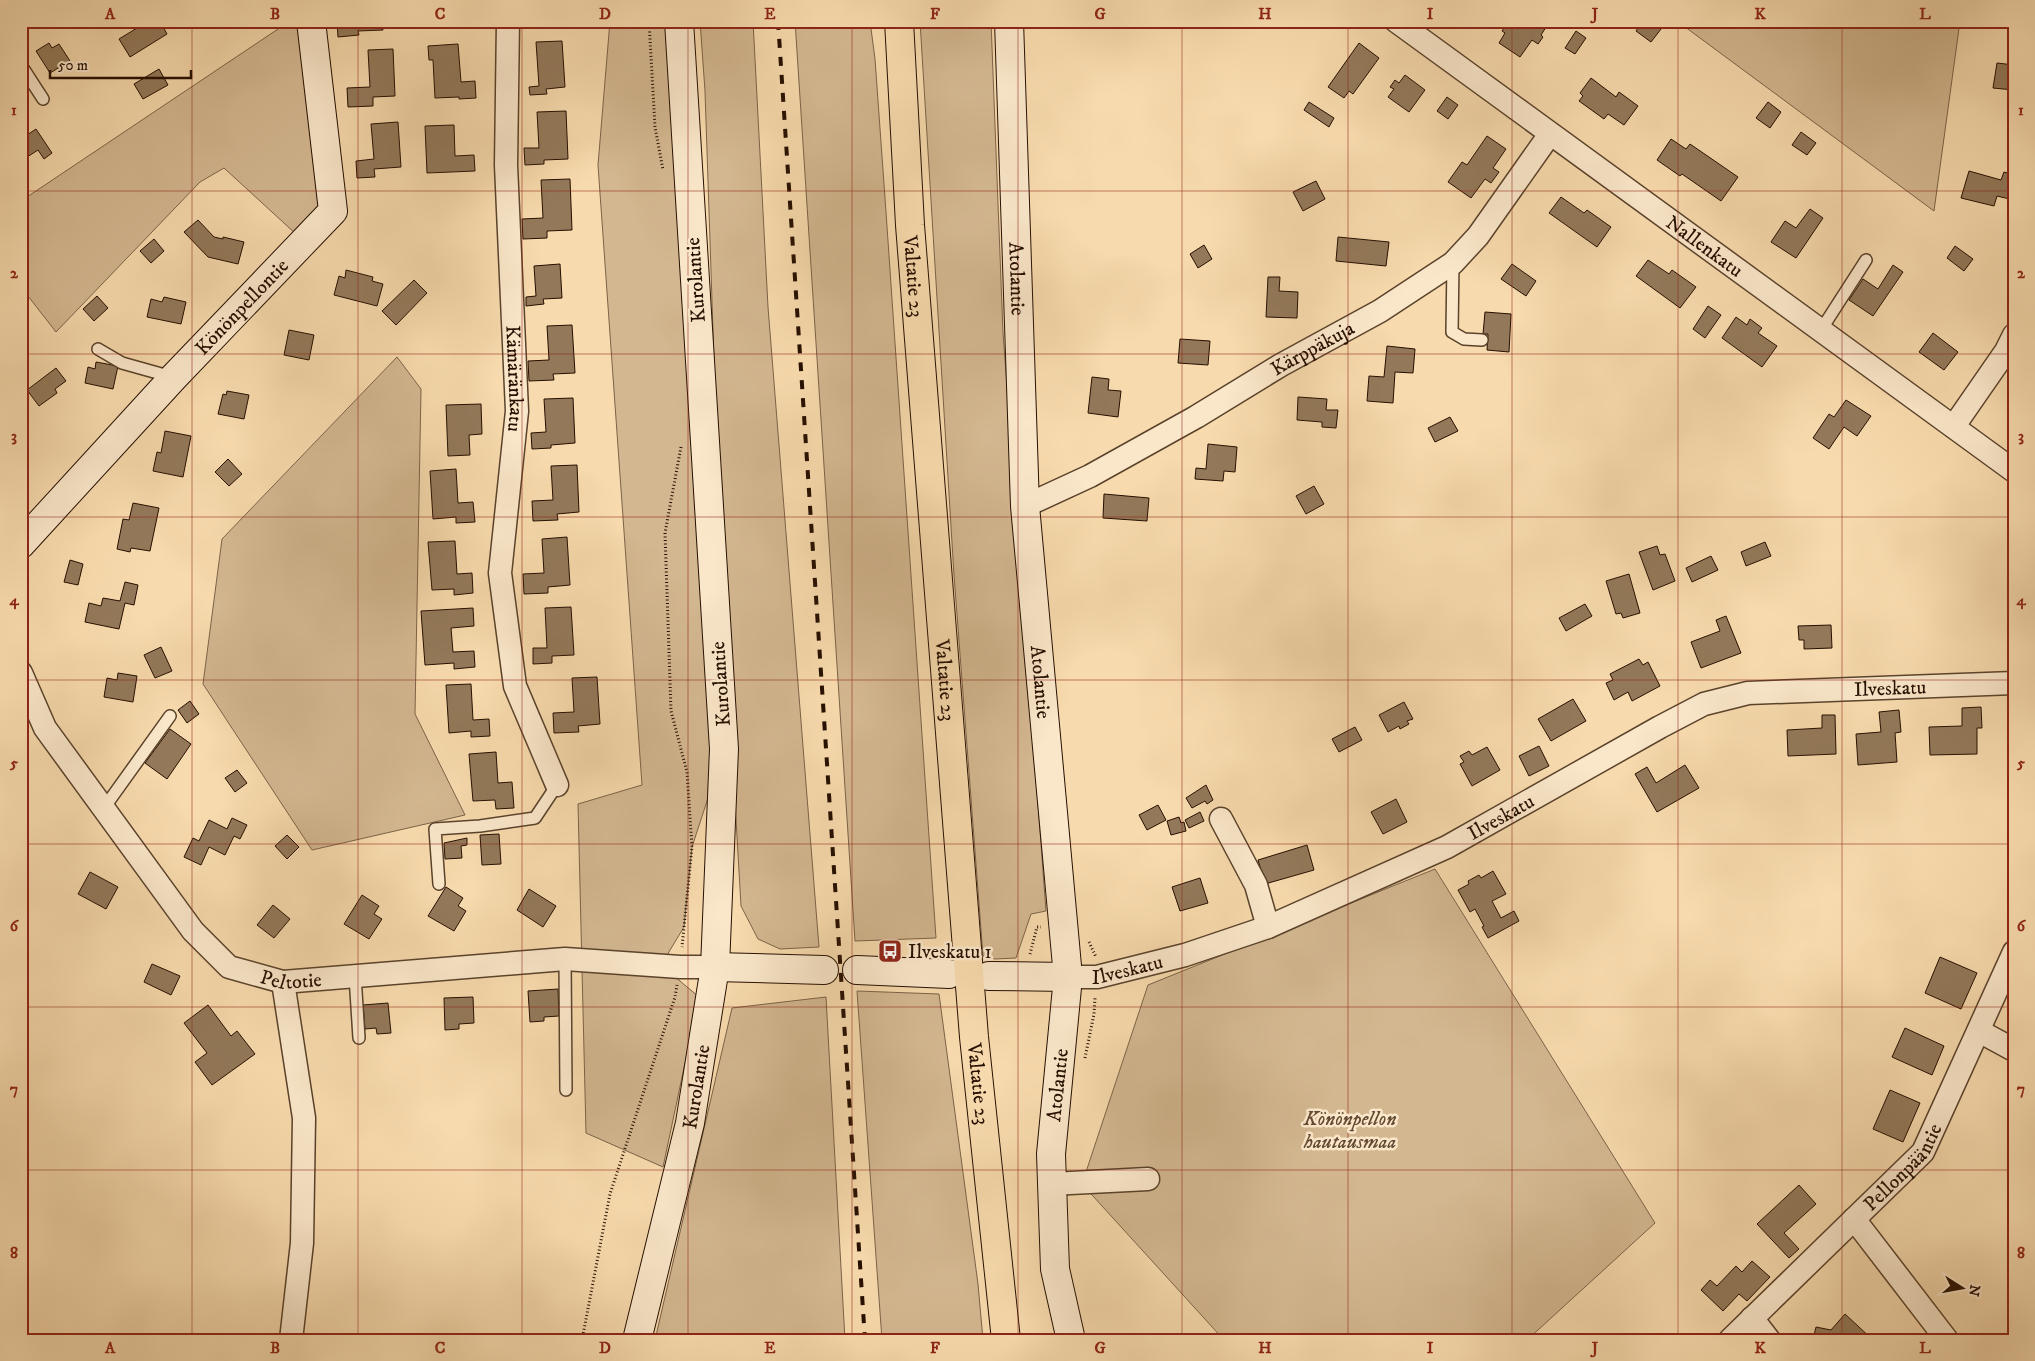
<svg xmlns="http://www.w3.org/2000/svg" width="2035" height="1361" font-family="'IM FELL DW Pica',serif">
<rect width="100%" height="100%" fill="#f7daad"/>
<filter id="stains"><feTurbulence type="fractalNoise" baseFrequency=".004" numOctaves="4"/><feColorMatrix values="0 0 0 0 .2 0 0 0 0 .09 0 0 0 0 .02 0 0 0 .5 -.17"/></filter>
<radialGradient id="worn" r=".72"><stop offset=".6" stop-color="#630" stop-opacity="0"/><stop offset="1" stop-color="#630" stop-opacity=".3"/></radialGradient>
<!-- green -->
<g fill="#d3b790" stroke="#7c6348">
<path d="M290,21H303L323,206L297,235L224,168L200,182L56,332L21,287V201Z"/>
<path d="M610,21H666L724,749L692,847L684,927L661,965L699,997L663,1167L586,1133L578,804L642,785L598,165Z"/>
<path d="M700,21H753L768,307L819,947L780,949L758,939L741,906L720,540L705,91Z"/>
<path d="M795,21H870L875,59L886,212L936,938L855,941Z"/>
<path d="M920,21H991L1003,333L1046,911L1031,914L1016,958L995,959L983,956L954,575Z"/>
<path d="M1677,21H1960L1934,211Z"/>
<path d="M397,357L421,389L415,714L465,815L312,850L203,684L222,539Z"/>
<path d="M1435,869L1655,1223L1527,1340H1224L1082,1184L1148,985Z"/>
<path d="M857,991L939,994L978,1284L983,1340H882Z"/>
<path d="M826,997L845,1340H655L732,1008Z"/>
</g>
<!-- building -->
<g fill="#93795a" stroke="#260f00">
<path d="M137,21H160L167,34L130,57L119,39L137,28L134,23Z"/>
<path d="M337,21H382L383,30L358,31L359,35L338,37Z"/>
<path d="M441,21H479L480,27L465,28L464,22L441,23Z"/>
<path d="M1521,21H1550L1541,35L1543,37L1538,44L1532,40L1520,57L1499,43L1505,33L1502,31L1506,25L1510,28L1515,22L1519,24Z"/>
<path d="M1643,21H1651L1661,29L1651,42L1636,31Z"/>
<path d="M1576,31L1586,38L1575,54L1565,48Z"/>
<path d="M562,41L565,87L546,89L547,94L530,95L529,87L539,86L536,42Z"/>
<path d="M49,43L52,48L59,44L70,61L50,73L36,51Z"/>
<path d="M1359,43L1379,58L1353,94L1349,91L1344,98L1328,87Z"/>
<path d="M458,44L461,82L475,81L476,98L459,99V97L435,98L433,60H429L428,46Z"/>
<path d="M393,49L395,96L373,97V106L348,107L347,88L370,87L368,50Z"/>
<path d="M1997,63L2014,65V90L1993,88Z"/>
<path d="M159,69L168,85L143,99L134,84Z"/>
<path d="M1405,75L1425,90L1409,112L1388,97L1394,89L1390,87L1395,80L1399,83Z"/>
<path d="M1591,78L1616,97L1619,92L1638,106L1624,125L1608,114L1604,119L1579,101L1583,96L1580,93Z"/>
<path d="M1447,97L1458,105L1448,119L1437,111Z"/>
<path d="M1309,102L1334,118L1329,127L1304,110Z"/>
<path d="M1768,102L1781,112L1770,128L1756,118Z"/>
<path d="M566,111L568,159L544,160V164L525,165L524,148H539L537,112Z"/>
<path d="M398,122L401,167L374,169L375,177L357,178L356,161L374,159L371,124Z"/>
<path d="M454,125L455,156L474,155L475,171L427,173L425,126Z"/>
<path d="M36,129L52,153L44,159L38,150L24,159L21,156V139Z"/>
<path d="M1801,132L1816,143L1807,155L1792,145Z"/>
<path d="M1487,136L1506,149L1493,168L1499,172L1491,183L1485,179L1471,198L1448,182L1462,162L1467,165Z"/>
<path d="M1671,139L1686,149L1690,144L1738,177L1721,201L1682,174L1680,176L1657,160Z"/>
<path d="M1969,171L2001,180L2004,172L2014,175V200L1997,196L1994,206L1961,198Z"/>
<path d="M570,179L572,230L547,231V238L523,239L522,219L543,218L541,180Z"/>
<path d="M1316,181L1325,199L1303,211L1293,192Z"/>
<path d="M1561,197L1584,213L1587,210L1611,227L1597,247L1549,213Z"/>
<path d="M1810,209L1823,218L1796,258L1771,242L1785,221L1796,228Z"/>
<path d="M198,220L214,237L223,239V237L244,242L238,264L208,257L184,232Z"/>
<path d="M1338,237L1389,242L1386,266L1336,261Z"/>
<path d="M154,239L164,251L151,263L140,251Z"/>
<path d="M1204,245L1212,259L1198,268L1190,254Z"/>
<path d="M1955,246L1973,259L1964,271L1947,258Z"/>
<path d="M1648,260L1669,274L1672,270L1696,287L1680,308L1636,276Z"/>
<path d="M560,264L562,298L543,299L544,304L526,306V297L536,296L534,266Z"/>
<path d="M1512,264L1536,281L1526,296L1501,279Z"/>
<path d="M1893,265L1903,272L1873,316L1849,300L1863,279L1878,289Z"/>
<path d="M346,270L373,277L372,281L383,284L377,306L334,295L339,276L345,278Z"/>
<path d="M1268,277H1280L1279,291L1298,292L1297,318L1266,317Z"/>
<path d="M414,280L427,293L396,325L382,311Z"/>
<path d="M97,296L108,308L94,321L83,309Z"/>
<path d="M164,297L186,302L181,324L147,317L151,299L162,302Z"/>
<path d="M1708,306L1721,315L1705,338L1693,329Z"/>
<path d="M1485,312L1511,314L1509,352L1487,350L1488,334H1483Z"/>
<path d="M1736,317L1747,325L1750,319L1762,328L1758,333L1777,346L1762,367L1722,338Z"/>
<path d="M572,325L575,373L553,374L554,380L529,381L528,361L549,360L547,326Z"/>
<path d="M289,330L314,335L309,360L284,355Z"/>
<path d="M1933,333L1958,352L1944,370L1919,352Z"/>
<path d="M1180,339L1210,341L1208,365L1178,363Z"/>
<path d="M1387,346L1415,349L1413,373L1395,372L1393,403L1367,401L1369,376L1384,377Z"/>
<path d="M96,362L118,366L113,389L85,383L88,367L95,369Z"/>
<path d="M56,368L66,381L55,389L57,393L39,406L27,390Z"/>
<path d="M1092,377L1109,379L1108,390L1121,391L1118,417L1088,413Z"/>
<path d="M227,391L249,395L244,419L218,414L223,394L226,395Z"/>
<path d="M1298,397L1327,399L1326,410H1338L1336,428L1322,427V422L1297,420Z"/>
<path d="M573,398L575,443L551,445V448L532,449L531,433L546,432L544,399Z"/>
<path d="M1846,400L1871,416L1857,436L1844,427L1829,449L1813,438L1829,414L1834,417Z"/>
<path d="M481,404L482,434L469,435L470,455L448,456L446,405Z"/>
<path d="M1450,417L1458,431L1435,442L1428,428Z"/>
<path d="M165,431L191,436L183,477L153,471L157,452L161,453Z"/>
<path d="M1208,444L1237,447L1235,472L1224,471L1223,481L1195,479L1196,468L1206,469Z"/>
<path d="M228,459L242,474L229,486L215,472Z"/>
<path d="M577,465L579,512L557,514L558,520L533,521L532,501L553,500L551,466Z"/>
<path d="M456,469L458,503L473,502L475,522L456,523V517L433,519L430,471Z"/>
<path d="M1314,486L1324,504L1306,514L1296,496Z"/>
<path d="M1104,494L1149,498L1147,521L1103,518Z"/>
<path d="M133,503L159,508L150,551L131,548L130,552L117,549L123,519L129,520Z"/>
<path d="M567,537L570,585L548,587V593L524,594L523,574L544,573L542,539Z"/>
<path d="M455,541L457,574L472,573L473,593L454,595V589L432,590L428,542Z"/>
<path d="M1765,542L1771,556L1746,566L1741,552Z"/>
<path d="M1657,546L1660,555L1665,554L1675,581L1653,590L1639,552Z"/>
<path d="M1711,556L1718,570L1692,582L1686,568Z"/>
<path d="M70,560L83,564L78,585L64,582Z"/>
<path d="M1629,574L1640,613L1623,618L1621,613L1616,614L1606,581Z"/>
<path d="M125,582L138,585L134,605L125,603L119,629L85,622L89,603L101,606L103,598L120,601Z"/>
<path d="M1585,604L1592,616L1566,631L1559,618Z"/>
<path d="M571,607L574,655L552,656V663L533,664V648H547L545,608Z"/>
<path d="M473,608L474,626L451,628L453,652L474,651L475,667L454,669V663L425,665L421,611Z"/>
<path d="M1726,616L1741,653L1701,668L1691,642L1720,631L1716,620Z"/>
<path d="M1831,625L1832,648L1804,649V640H1799L1798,626Z"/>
<path d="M161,647L172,671L155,678L144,655Z"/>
<path d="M1639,659L1643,665L1648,662L1660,686L1632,701L1628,692L1614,700L1606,683L1613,680L1610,674Z"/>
<path d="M118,673L137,676L133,702L104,697L107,678L117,680Z"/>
<path d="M597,677L600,724L578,726L579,732L554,733L553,713L574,712L572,678Z"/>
<path d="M471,684L473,720L489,719L490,736L471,737V731L449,733L446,685Z"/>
<path d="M1573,699L1586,721L1551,741L1538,719Z"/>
<path d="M190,701L199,714L187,723L178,710Z"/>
<path d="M1404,702L1413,719L1407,721L1409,724L1400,729L1399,726L1388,732L1379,715Z"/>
<path d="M1981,707L1982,728H1977V754L1930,755L1929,727L1962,726V708Z"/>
<path d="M1899,710L1901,732L1895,733L1897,762L1858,765L1856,734L1881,732L1879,712Z"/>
<path d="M1822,715H1835L1836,754L1788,756L1787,730L1822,728Z"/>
<path d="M1355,727L1362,740L1339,752L1332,739Z"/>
<path d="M170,729L191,744L167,779L145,763Z"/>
<path d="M1539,746L1549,766L1529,776L1519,756Z"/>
<path d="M1487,747L1500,770L1472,786L1460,764L1464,762L1460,756L1469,751L1472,755Z"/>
<path d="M496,752L498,783L512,782L514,808L496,809L495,800L473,801L469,754Z"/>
<path d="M1685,765L1699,788L1657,812L1635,774L1647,767L1656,783Z"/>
<path d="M237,770L247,783L235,792L225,778Z"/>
<path d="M1206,785L1213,800L1207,804L1205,801L1192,808L1186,798Z"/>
<path d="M1396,799L1407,822L1383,834L1371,812Z"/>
<path d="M1158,805L1166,820L1147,830L1139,815Z"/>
<path d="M1200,812L1204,821L1189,828L1185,820Z"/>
<path d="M1179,817L1181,823L1184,822L1186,831L1171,835L1167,821Z"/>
<path d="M232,818L247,825L240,839L234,836L225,855L209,847L201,865L184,857L193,838L199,841L209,820L227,829Z"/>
<path d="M499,834L501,864L482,865L480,835Z"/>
<path d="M287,835L299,847L287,859L275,846Z"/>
<path d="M467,838V845L461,846L462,858L445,859L444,843Z"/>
<path d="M1307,845L1314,870L1265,884L1258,860Z"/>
<path d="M1493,871L1506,894L1492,901L1501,918L1514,911L1519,921L1488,938L1482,927L1484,926L1475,909L1470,912L1458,890L1469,884L1468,881L1479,875L1481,878Z"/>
<path d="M90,872L118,887L106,909L78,894Z"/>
<path d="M1200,878L1208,903L1180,911L1172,887Z"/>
<path d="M446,887L463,898L458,906L466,911L454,931L428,916Z"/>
<path d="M529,889L556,906L543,927L517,910Z"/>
<path d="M362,895L379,906L374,914L382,919L369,939L344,924Z"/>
<path d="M273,905L290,919L274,938L257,925Z"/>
<path d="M1940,957L1977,973L1961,1009L1925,993Z"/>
<path d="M152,964L180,976L171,995L144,982Z"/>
<path d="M558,989L559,1016L544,1017V1021L530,1022L528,991Z"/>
<path d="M473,997L474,1023L459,1024V1029L445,1030L444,998Z"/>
<path d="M388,1003L391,1033L377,1034L376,1028L365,1029L363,1005Z"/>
<path d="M208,1005L231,1036L237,1031L255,1054L212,1085L195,1062L207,1053L184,1023Z"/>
<path d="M1905,1028L1944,1046L1932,1075L1892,1057Z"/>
<path d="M1890,1090L1920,1103L1903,1142L1873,1129Z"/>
<path d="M1799,1185L1816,1204L1784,1233L1799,1249L1789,1258L1757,1224Z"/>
<path d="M1752,1261L1770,1277L1747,1301L1739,1294L1723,1311L1701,1290L1710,1280L1717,1286L1736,1266L1742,1272Z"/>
<path d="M1845,1314L1873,1340H1835L1832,1337L1831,1340L1813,1339L1816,1327L1831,1330Z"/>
</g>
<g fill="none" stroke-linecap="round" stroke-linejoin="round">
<!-- lane casing -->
<g stroke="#5a422b" stroke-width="14">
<g id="lane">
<path d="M21,65L43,99"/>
<path d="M1453,263L1452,332L1464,339L1482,340"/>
<path d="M1821,330L1866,260"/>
<path d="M98,349L122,363L172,377"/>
<path d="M104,808L170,716"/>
<path d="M439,884L435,829L480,826L535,818L557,785"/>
<path d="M565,959L566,1090"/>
<path d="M355,976L359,1038"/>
</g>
</g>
<!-- street casing -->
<g stroke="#5a422b" stroke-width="25">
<g id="street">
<path id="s1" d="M508,21L506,165L517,411L500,573L515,686L557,785"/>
<path id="s2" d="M1396,21L2014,471"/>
<path d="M1954,426L2006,351L2014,335"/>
<path id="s3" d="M1025,506L1090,476L1196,417L1281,365L1380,311L1453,263L1478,236L1550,134"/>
<path id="s4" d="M21,673L45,728L193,931L229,967L283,982L565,959L680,967H715"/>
<path d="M1221,819L1256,885L1268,927"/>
<path id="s5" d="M1068,977H1097L1185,955L1268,927L1447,847L1660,727L1704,704L1748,693L2014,683"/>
<path d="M283,982L304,1118L302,1243L291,1340"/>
<path d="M1979,1031L2014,1050"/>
<path d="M1051,1184L1148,1179"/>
<path d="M1854,1219L1947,1340"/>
<path d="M1752,1318L1769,1340"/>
<path id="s6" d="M1730,1340L1923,1152L2014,952"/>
</g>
</g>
<!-- secondary casing -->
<g stroke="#260f00" stroke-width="30">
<g id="secondary">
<path id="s7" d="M1009,21L1025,506L1068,977L1051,1154L1055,1269L1071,1340"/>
<path id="s8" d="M21,544L174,377L333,211L311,21"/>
<path d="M715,967L824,970"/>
<path d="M857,970L949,974"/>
<path d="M989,976L1068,977"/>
<path id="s9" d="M637,1340L690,1123L715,967L724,749L679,21"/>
</g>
</g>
<!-- highway casing -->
<g stroke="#260f00" stroke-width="30">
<g id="highway">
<path id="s10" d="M899,21L910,225L974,1037L1006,1340"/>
</g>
</g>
<!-- path -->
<g stroke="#260f00" stroke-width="3" stroke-dasharray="1 2.5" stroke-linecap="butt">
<path d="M649,21L655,127L663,170"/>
<path d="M681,447L665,533L671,711L687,772L692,847L682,947"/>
<path d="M1089,942L1096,957"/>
<path d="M1030,954L1037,927H1041"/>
<path d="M1085,1058L1094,1014L1095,998"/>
<path d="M582,1340L610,1194L675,997L677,985"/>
</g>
<!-- lane -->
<use href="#lane" stroke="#fae7ca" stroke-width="11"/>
<!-- street -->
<use href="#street" stroke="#fae7ca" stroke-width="22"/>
<!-- secondary -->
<use href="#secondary" stroke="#fae7ca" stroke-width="28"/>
<!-- highway -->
<use href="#highway" stroke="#f7daad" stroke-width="28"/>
<!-- rail -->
<path stroke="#260f00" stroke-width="4" stroke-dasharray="9 9" stroke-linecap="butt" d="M778,21L865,1340"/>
</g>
<!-- grid -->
<path fill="none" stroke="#8f2418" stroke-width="1" stroke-opacity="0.55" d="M192,21V1340M358,21V1340M522,21V1340M688,21V1340M852,21V1340M1018,21V1340M1182,21V1340M1348,21V1340M1512,21V1340M1678,21V1340M1842,21V1340M21,191H2014M21,354H2014M21,517H2014M21,680H2014M21,844H2014M21,1007H2014M21,1170H2014"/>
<!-- icons -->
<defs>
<g id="bus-square" transform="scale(1.25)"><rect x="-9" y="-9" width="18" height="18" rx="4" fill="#8f2418" stroke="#fae7ca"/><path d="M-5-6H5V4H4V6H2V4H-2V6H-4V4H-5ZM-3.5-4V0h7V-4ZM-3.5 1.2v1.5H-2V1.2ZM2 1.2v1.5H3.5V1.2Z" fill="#fff"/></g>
</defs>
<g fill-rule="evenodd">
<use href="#bus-square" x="890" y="951"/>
</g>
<g text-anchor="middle" stroke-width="5" stroke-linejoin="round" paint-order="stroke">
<!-- street labels -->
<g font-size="20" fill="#260f00" stroke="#fae7ca">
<text dy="7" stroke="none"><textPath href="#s2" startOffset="382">Nallenkatu</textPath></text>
<text dy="7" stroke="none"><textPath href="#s10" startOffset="256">Valtatie 23</textPath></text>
<text dy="7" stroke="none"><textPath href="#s7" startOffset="258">Atolantie</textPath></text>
<text transform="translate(695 280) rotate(-94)" y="7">Kurolantie</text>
<text dy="7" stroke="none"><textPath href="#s8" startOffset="324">Könönpellontie</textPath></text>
<text dy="7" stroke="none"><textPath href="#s3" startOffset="328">Kärppäkuja</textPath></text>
<text dy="7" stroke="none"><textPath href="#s1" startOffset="358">Kämäränkatu</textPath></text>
<text dy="7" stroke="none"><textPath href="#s10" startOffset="661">Valtatie 23</textPath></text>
<text dy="7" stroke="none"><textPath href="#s7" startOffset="662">Atolantie</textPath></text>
<text transform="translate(720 684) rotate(-94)" y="7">Kurolantie</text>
<text dy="7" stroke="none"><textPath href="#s5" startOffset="885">Ilveskatu</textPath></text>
<text dy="7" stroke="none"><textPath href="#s5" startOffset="465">Ilveskatu</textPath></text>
<text dy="7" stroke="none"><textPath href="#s5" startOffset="60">Ilveskatu</textPath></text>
<text dy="7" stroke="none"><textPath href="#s4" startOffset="426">Peltotie</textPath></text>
<text dy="7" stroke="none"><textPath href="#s10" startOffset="1066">Valtatie 23</textPath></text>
<text transform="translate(1057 1085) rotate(-84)" y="7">Atolantie</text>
<text dy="7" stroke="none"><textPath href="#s9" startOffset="260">Kurolantie</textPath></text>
<text dy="7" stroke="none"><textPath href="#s6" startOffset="245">Pellonpääntie</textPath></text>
</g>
<!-- poi labels -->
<g font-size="20" fill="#260f00" stroke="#fae7ca" text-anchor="start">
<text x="908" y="958">Ilveskatu 1</text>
</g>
<!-- park labels -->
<g font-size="20" font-style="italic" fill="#634a32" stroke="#fae7ca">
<text x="1350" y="1125">Könönpellon<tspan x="1350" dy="23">hautausmaa</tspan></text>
</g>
</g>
<!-- margin -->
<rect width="2035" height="1361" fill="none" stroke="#f7daad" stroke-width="55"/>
<!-- north arrow -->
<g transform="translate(1962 1288) rotate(101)" stroke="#fae7ca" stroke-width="4" paint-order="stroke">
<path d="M0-4L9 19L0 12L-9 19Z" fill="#260f00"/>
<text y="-8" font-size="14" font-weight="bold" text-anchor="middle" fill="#260f00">N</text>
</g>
<!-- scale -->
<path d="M50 70v8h141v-8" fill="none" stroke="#260f00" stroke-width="2.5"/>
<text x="58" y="70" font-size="15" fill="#260f00" stroke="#fae7ca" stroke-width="4" paint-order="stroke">50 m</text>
<rect x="28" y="28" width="1980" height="1306" fill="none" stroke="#8f2418" stroke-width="2"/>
<g font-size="16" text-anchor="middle" font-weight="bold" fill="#8f2418">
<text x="110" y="19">A</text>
<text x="275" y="19">B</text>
<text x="440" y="19">C</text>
<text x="605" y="19">D</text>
<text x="770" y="19">E</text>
<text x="935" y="19">F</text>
<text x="1100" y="19">G</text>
<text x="1265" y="19">H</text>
<text x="1430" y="19">I</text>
<text x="1595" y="19">J</text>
<text x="1760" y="19">K</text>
<text x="1925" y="19">L</text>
<text x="14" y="115">1</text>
<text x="2021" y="115">1</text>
<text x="14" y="278">2</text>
<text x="2021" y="278">2</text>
<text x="14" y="441">3</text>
<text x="2021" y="441">3</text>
<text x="14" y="605">4</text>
<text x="2021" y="605">4</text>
<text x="14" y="768">5</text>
<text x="2021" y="768">5</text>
<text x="14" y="931">6</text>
<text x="2021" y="931">6</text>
<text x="14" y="1094">7</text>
<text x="2021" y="1094">7</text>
<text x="14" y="1258">8</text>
<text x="2021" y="1258">8</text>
<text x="110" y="1353">A</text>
<text x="275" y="1353">B</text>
<text x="440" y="1353">C</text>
<text x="605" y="1353">D</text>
<text x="770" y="1353">E</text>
<text x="935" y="1353">F</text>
<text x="1100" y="1353">G</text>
<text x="1265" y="1353">H</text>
<text x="1430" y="1353">I</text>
<text x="1595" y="1353">J</text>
<text x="1760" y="1353">K</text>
<text x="1925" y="1353">L</text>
</g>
<rect width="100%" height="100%" filter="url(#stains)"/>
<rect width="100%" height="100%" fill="url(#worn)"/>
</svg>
